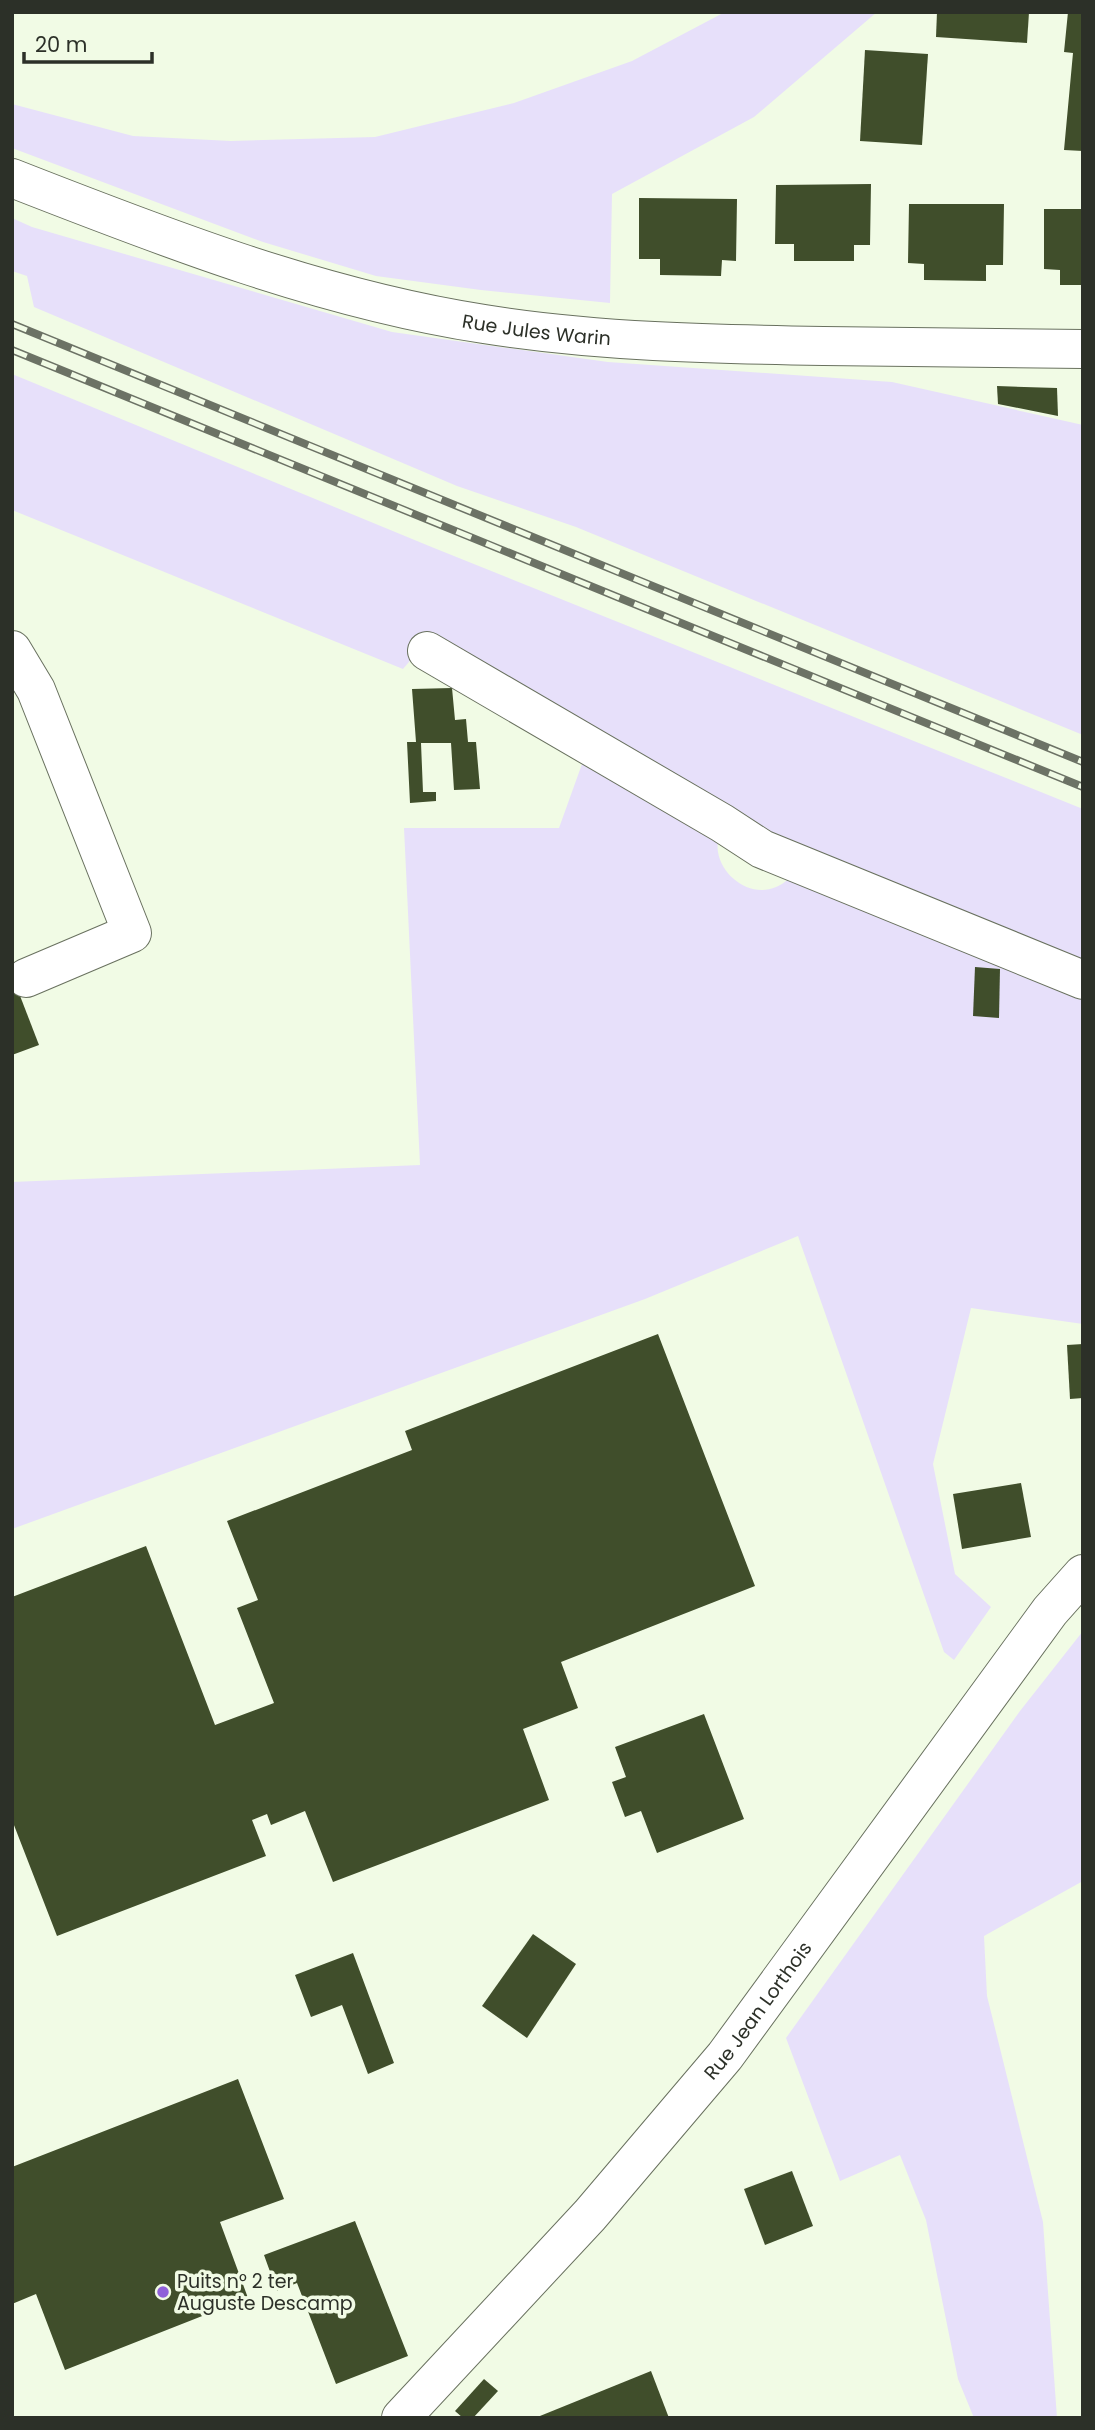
<svg xmlns="http://www.w3.org/2000/svg" width="1095" height="2430" font-family="Poppins,sans-serif">
<rect width="100%" height="100%" fill="#f1fbe5"/>
<!-- green -->
<g fill="#e7e0fa">
<path d="M725,12H877L754,117L612,194L610,303L481,290L376,276L263,242L12,148V104L133,136L231,141L375,137L514,103L632,61Z"/>
<path d="M12,218L32,227L392,332L608,362L892,382L1083,425V735L576,527L457,486L34,307L27,276L12,271Z"/>
<path d="M12,374L434,548L1083,809V963L801,852L432,635L403,669L12,510Z"/>
<path d="M582,764L718,835C718,840 717,846 718,852C722,877 751,898 776,887C782,885 788,879 794,875L1083,990V1324L971,1308L933,1464L955,1574L991,1607L954,1660L944,1652L798,1236L645,1299L12,1529V1182L420,1165L404,828H559Z"/>
<path d="M1083,1631V1881L984,1936L987,1996L1043,2222L1057,2418H974L958,2379L926,2220L900,2155L840,2181L786,2038L1020,1711Z"/>
</g>
<!-- building -->
<g fill="#404e2b">
<path d="M937,12H1029L1027,43L936,37Z"/>
<path d="M1068,12H1083V151L1064,150L1073,53L1064,52Z"/>
<path d="M865,50L928,54L922,145L860,141Z"/>
<path d="M871,184L870,245H854V261H794V244H775L776,185Z"/>
<path d="M639,198L737,199L736,261L722,260L721,276L660,275V259H639Z"/>
<path d="M909,204H1004L1003,265H986V281L924,280V264L908,263Z"/>
<path d="M1044,209H1083V285H1060V270L1044,269Z"/>
<path d="M997,386L1057,388L1058,416L998,404Z"/>
<path d="M452,688L455,720L466,719L468,742H476L480,789L454,790L451,743H421L423,792H436V801L410,803L407,742H416L412,689Z"/>
<path d="M975,967L1000,969L999,1018L973,1016Z"/>
<path d="M12,975L39,1045L12,1055Z"/>
<path d="M658,1334L755,1586L561,1662L578,1708L523,1729L549,1800L333,1882L305,1811L271,1825L267,1814L252,1820L266,1856L57,1936L12,1820V1597L146,1546L215,1725L274,1703L237,1608L258,1600L227,1521L412,1450L405,1431Z"/>
<path d="M1083,1344V1398L1070,1399L1067,1345Z"/>
<path d="M1021,1483L1031,1537L962,1549L953,1494Z"/>
<path d="M704,1714L744,1819L657,1853L641,1811L625,1817L612,1782L626,1777L615,1747Z"/>
<path d="M533,1934L576,1964L527,2038L482,2006Z"/>
<path d="M353,1953L394,2063L368,2074L342,2005L311,2017L295,1975Z"/>
<path d="M238,2079L284,2199L220,2222L248,2298L65,2370L36,2294L12,2304V2167Z"/>
<path d="M792,2171L813,2226L765,2245L744,2189Z"/>
<path d="M355,2221L408,2356L336,2384L297,2283L277,2291L264,2255Z"/>
<path d="M651,2371L669,2418H535Z"/>
<path d="M484,2379L498,2391L473,2418H463L455,2411Z"/>
</g>
<g fill="none" stroke-linecap="round" stroke-linejoin="round">
<!-- minor casing -->
<g stroke="#69715f" stroke-width="40">
<g id="minor">
<path id="s1" d="M12,178C165,238 322,299 484,324C597,342 711,344 824,346C910,347 997,348 1083,349"/>
<path d="M12,650L36,690L132,933L26,978"/>
<path d="M427,651L722,823L762,849L1083,980"/>
<path id="s2" d="M401,2418L590,2215L725,2056L1050,1611L1083,1574"/>
</g>
</g>
<!-- minor -->
<use href="#minor" stroke="#fff" stroke-width="38"/>
<!-- rail casing -->
<g stroke="#6c7265" stroke-width="8">
<g id="rail">
<path d="M12,324L1083,762"/>
<path d="M12,350L1083,787"/>
</g>
</g>
<!-- rail -->
<use href="#rail" stroke="#f1fbe5" stroke-width="5" stroke-dasharray="16" stroke-linecap="butt"/>
</g>
<!-- markers -->
<circle fill="#8f60d9" stroke="#f1fbe5" stroke-width="2.5" cx="163" cy="2292" r="7"/>
<g text-anchor="middle" stroke-width="7" stroke-linejoin="round" paint-order="stroke">
<!-- street labels -->
<g font-size="19" fill="#2c3028" stroke="#f1fbe5">
<text dy="7" stroke="none"><textPath href="#s1" startOffset="548">Rue Jules Warin</textPath></text>
<text dy="7" stroke="none"><textPath href="#s2" startOffset="542">Rue Jean Lorthois</textPath></text>
</g>
<!-- poi labels -->
<g font-size="19" fill="#2c3028" stroke="#f1fbe5" text-anchor="start">
<text x="177" y="2288">Puits n° 2 ter<tspan x="177" dy="22">Auguste Descamp</tspan></text>
</g>
</g>
<!-- border -->
<rect width="1095" height="2430" fill="none" stroke="#2c3028" stroke-width="28"/>
<!-- scale -->
<path d="M24 52v10h128v-10" fill="none" stroke="#2c3028" stroke-width="3.5"/>
<text x="35" y="52" font-size="21" fill="#2c3028" stroke="#f1fbe5" stroke-width="5" paint-order="stroke">20 m</text>
</svg>
